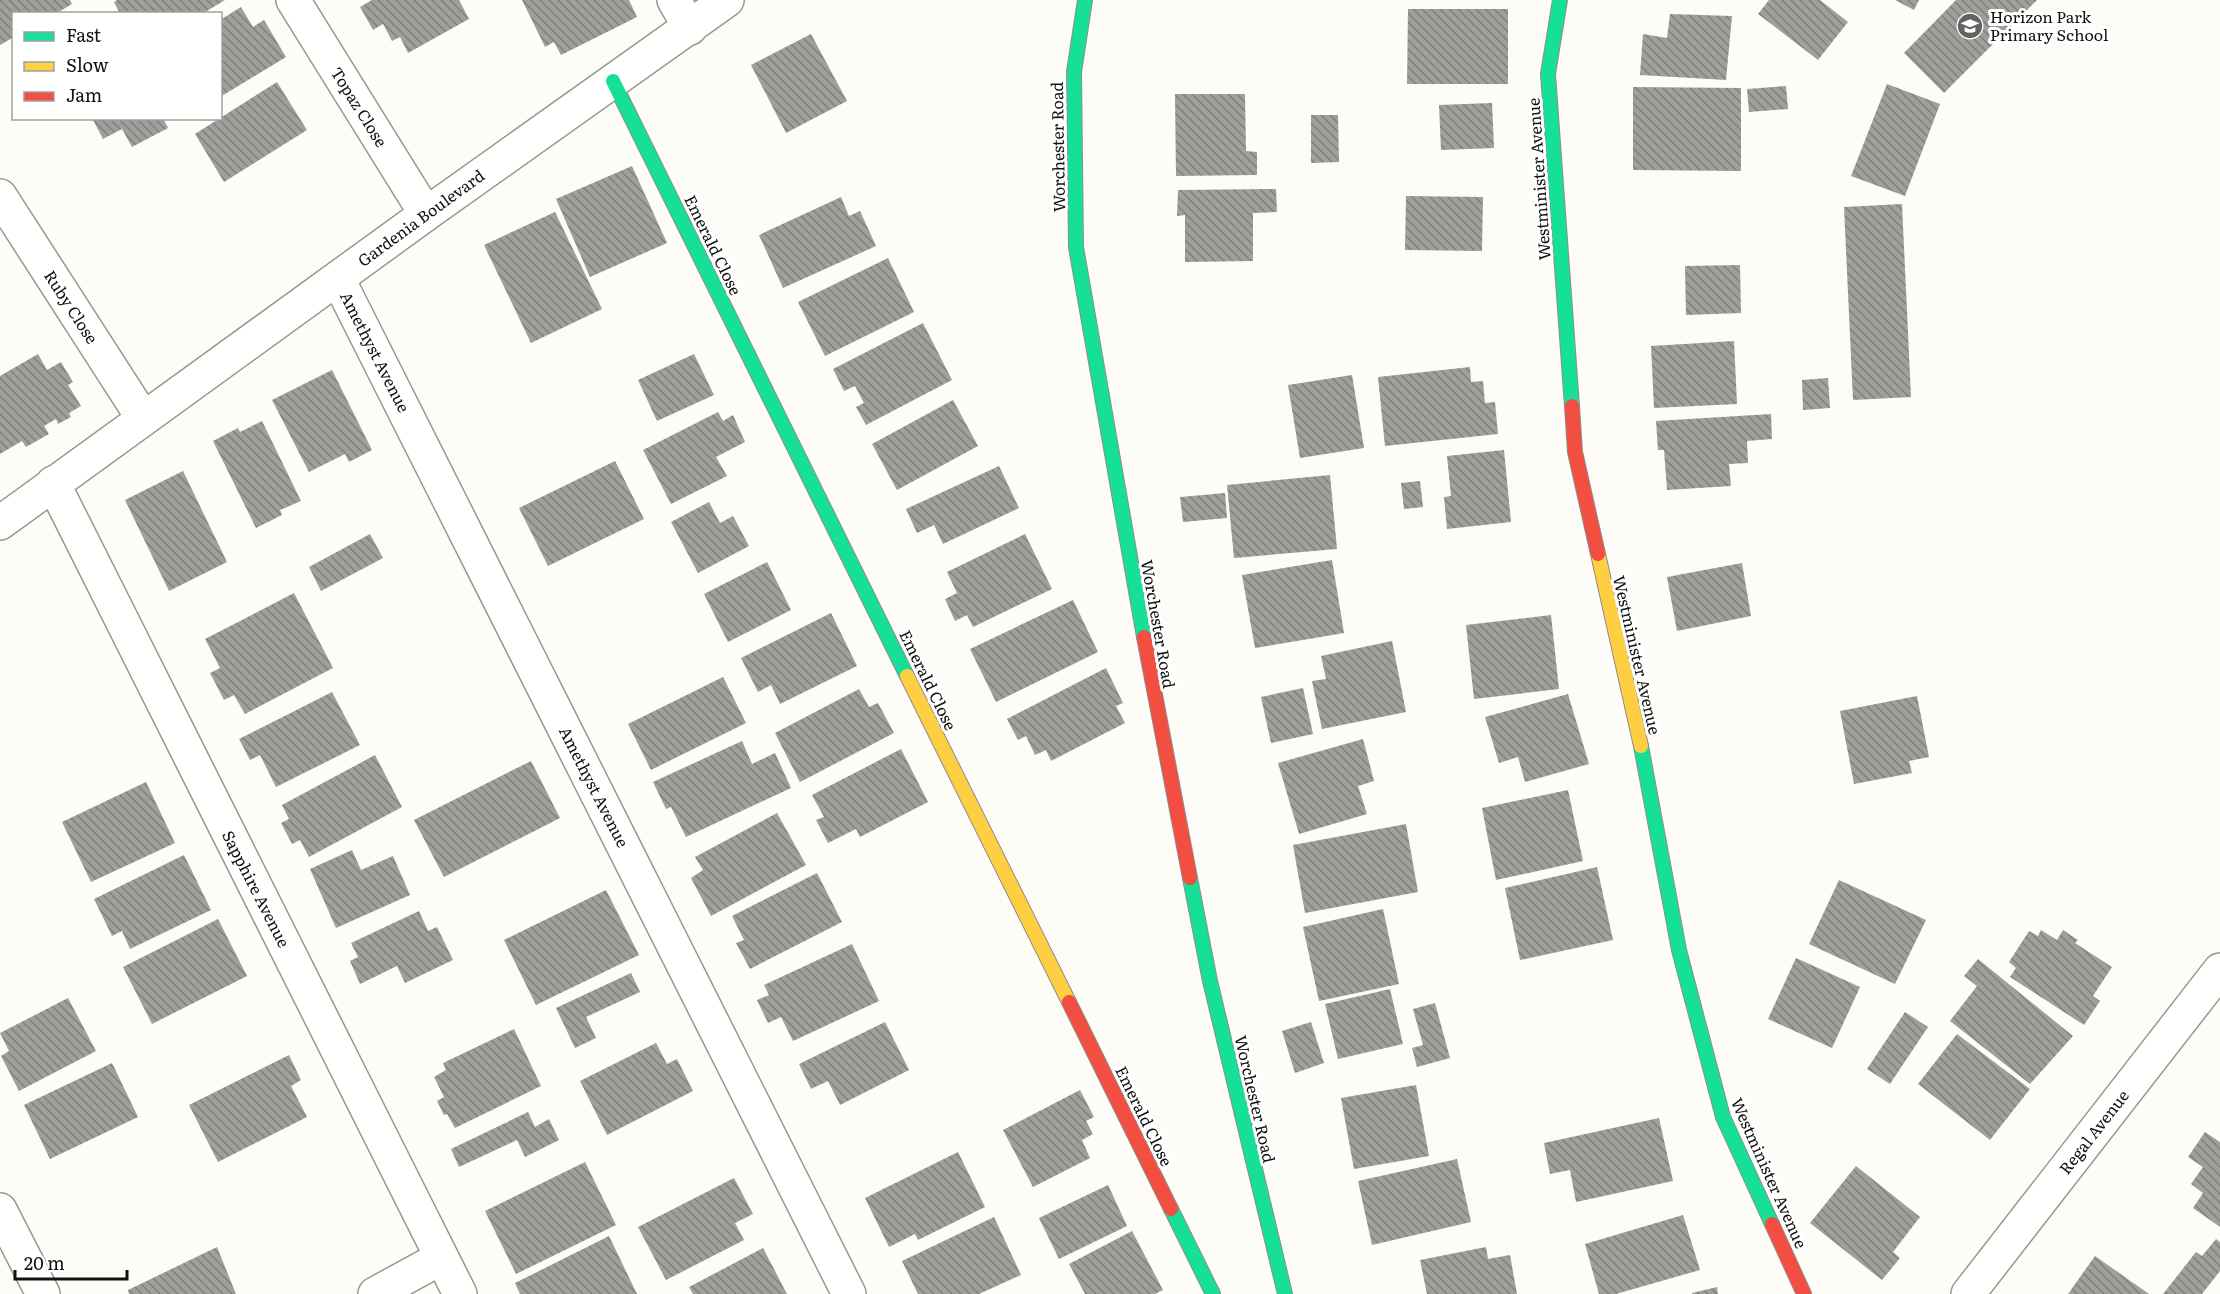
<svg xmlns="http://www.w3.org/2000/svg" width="2220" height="1294" font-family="Literata,serif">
<defs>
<pattern id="building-back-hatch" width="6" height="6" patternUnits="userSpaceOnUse" patternTransform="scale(1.5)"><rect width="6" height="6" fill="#a19f9c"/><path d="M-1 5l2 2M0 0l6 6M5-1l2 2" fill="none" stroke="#82807e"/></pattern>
</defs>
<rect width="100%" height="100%" fill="#fdfcf7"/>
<!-- building -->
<g fill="url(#building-back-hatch)">
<path d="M0,0H70L72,4L55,14H14V37L0,45Z"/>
<path d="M117,0H225L202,14H120L114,2Z"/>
<path d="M372,0H459L469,19L408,53L400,37L392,41L383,24L373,30L360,7Z"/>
<path d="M522,0H629L637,17L561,55L554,42L545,47Z"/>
<path d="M1769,0H1820L1848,22L1818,60L1758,14Z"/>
<path d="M1895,0H1919L1914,10Z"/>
<path d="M1956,0H2037L1944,93L1904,53Z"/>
<path d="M241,7L253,27L264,20L286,57L220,97V20Z"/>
<path d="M1408,9H1508V84H1407Z"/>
<path d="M1670,14L1732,16L1726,80L1640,75L1643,34L1667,38Z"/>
<path d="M811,34L847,101L786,133L751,65Z"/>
<path d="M277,82L307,130L224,182L195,134Z"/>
<path d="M1887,84L1940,104L1905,196L1851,176Z"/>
<path d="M1786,86L1788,109L1749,112L1747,89Z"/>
<path d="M1633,87L1741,88V171L1633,170Z"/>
<path d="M1175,94H1245L1246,151L1257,152V175L1176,176Z"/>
<path d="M1492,103L1494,148L1441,150L1439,105Z"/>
<path d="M1311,115H1338L1339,162L1311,163Z"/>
<path d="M92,118H163L168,128L132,147L122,129L103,139Z"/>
<path d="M632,166L667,243L590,277L556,199Z"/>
<path d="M1276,189L1277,212L1253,213V261L1185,262V215L1177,216L1178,190Z"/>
<path d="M1406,196L1483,197L1482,251L1405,250Z"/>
<path d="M841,197L849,216L860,211L876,246L783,288L759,235Z"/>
<path d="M1902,204L1911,397L1853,400L1844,207Z"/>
<path d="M555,212L602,309L531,343L484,245Z"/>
<path d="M888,258L914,312L825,356L798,302Z"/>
<path d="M1740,265L1741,313L1686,315L1685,266Z"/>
<path d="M923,323L952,380L866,425L856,407L864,403L855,386L844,391L833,369Z"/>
<path d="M1734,341L1737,404L1654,408L1651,346Z"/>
<path d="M38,354L47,370L61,362L73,382L68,385L81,406L69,413L71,417L58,424L56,419L44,426L49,434L26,447L22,441L0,454V376Z"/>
<path d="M694,354L714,395L657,421L638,380Z"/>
<path d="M1470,367L1471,382L1483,381L1485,403L1495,402L1498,434L1385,446L1378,377Z"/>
<path d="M332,370L372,450L349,462L345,454L309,472L272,400Z"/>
<path d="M1352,375L1364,448L1300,458L1288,385Z"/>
<path d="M1828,378L1830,408L1803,410L1802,380Z"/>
<path d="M953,400L978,446L897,490L872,444Z"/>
<path d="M718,412L723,421L733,415L745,442L716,457L727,476L671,504L643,450Z"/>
<path d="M1771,414L1772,439L1747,441L1748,463L1729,464L1731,486L1667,490L1664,450H1658L1656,421Z"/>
<path d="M262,421L301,501L280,510L282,515L256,528L213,441L238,428L240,432Z"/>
<path d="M1504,450L1511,522L1447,529L1444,497L1451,496L1447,456Z"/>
<path d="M615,461L644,519L548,566L519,508Z"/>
<path d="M999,466L1019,508L943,544L934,525L917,533L906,509Z"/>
<path d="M183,471L227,562L169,591L125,500Z"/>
<path d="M1330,475L1337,549L1234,558L1227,485Z"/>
<path d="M1420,481L1423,507L1404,509L1401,483Z"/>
<path d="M1225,493L1227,518L1183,522L1180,497Z"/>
<path d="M709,502L720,523L733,516L749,546L698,573L671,522Z"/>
<path d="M370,534L383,558L321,591L309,567Z"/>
<path d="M1025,534L1052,589L973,627L967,615L955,621L945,599L957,593L947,572Z"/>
<path d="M1332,560L1344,633L1255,648L1242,575Z"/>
<path d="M767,562L791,610L728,642L704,594Z"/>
<path d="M1742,563L1751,616L1677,631L1667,577Z"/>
<path d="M294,593L333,668L245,714L234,695L224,700L210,673L220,668L205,639Z"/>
<path d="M1073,600L1098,652L996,702L970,649Z"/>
<path d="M831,613L857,666L780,704L771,685L758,692L741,658Z"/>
<path d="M1551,615L1559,689L1474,699L1466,625Z"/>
<path d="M1392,641L1406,712L1322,729L1312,681L1326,679L1321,656Z"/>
<path d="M1106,668L1123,703L1116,706L1125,723L1051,761L1046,750L1035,755L1026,736L1018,740L1007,719Z"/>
<path d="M723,677L746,723L651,770L628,724Z"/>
<path d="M1303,688L1313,734L1271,743L1261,697Z"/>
<path d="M859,689L869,707L878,703L894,733L800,782L775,733Z"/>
<path d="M332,692L360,745L276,787L260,755L250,760L239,739Z"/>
<path d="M1568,694L1589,764L1525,782L1518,757L1499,763L1485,717Z"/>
<path d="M1917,696L1929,757L1909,761L1912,773L1854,784L1840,711Z"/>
<path d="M1363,739L1374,781L1358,786L1367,814L1299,834L1278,763Z"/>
<path d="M742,741L752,764L775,753L791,788L686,837L671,807L666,809L653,782Z"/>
<path d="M901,749L928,802L860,837L856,829L828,843L816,820L824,817L812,795Z"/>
<path d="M375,755L402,807L309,857L300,840L292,844L281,823L289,819L282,805Z"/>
<path d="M531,761L560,818L444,877L414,820Z"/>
<path d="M146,782L175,843L91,882L62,822Z"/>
<path d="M1568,790L1583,861L1496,880L1482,808Z"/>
<path d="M777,813L806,865L711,916L691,878L703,870L695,857Z"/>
<path d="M1406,824L1418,892L1305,913L1293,845Z"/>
<path d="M352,850L361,870L393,856L410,895L336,928L310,869Z"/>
<path d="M184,855L211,910L130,949L122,931L112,936L94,899Z"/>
<path d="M1597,867L1613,940L1520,960L1505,888Z"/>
<path d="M817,873L842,922L750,969L736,943L744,940L732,916Z"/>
<path d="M1839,880L1926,920L1895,984L1809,944Z"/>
<path d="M606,890L639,955L536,1005L504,940Z"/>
<path d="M1383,909L1399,984L1319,1001L1303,927Z"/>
<path d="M419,911L428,931L437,927L453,960L405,983L397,966L360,984L350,961L358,957L351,943Z"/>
<path d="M218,919L247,976L152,1024L123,967Z"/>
<path d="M2041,930L2057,940L2063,930L2078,940L2075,943L2112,967L2093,996L2100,1001L2084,1025L2010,977L2016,968L2009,962L2029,931L2038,936Z"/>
<path d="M852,944L879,1001L793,1041L781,1017L768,1023L757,1000L769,995L764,985Z"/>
<path d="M1796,958L1860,987L1832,1048L1768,1019Z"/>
<path d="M1978,959L2073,1036L2030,1084L1950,1021L1977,986L1964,976Z"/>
<path d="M631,973L640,992L586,1017L596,1038L575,1048L556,1008Z"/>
<path d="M1390,989L1403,1044L1338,1059L1325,1004Z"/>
<path d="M68,998L96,1051L19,1091L1,1056L9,1051L0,1033Z"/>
<path d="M1435,1003L1450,1058L1417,1067L1412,1048L1423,1045L1413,1009Z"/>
<path d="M1905,1012L1928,1027L1890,1084L1867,1069Z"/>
<path d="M885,1022L909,1070L840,1105L828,1081L811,1089L799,1064Z"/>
<path d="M1311,1022L1324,1063L1295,1073L1282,1031Z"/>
<path d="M514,1029L541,1086L455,1128L447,1114L444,1115L437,1101L444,1097L434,1077L446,1070L443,1063Z"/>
<path d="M1957,1034L2030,1089L1990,1140L1918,1084Z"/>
<path d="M656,1043L667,1064L677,1059L693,1091L607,1135L580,1081Z"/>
<path d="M289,1055L301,1080L291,1086L307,1117L218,1162L189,1105Z"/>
<path d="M112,1063L138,1117L50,1159L24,1105Z"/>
<path d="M1416,1085L1429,1156L1354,1169L1341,1098Z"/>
<path d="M1080,1090L1094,1117L1086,1121L1093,1134L1082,1140L1090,1158L1033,1187L1003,1130Z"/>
<path d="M528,1112L535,1127L549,1119L559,1140L525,1157L517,1140L459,1167L451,1149Z"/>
<path d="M1659,1118L1673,1181L1576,1202L1570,1170L1550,1174L1544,1143Z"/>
<path d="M2205,1132L2220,1142V1227L2193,1208L2203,1193L2191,1184L2203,1167L2188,1157Z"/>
<path d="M958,1152L985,1207L918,1240L915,1234L889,1247L865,1198Z"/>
<path d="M1457,1159L1471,1222L1372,1245L1358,1181Z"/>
<path d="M585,1162L616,1225L516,1274L485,1211Z"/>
<path d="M1856,1166L1920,1217L1893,1252L1900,1258L1882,1280L1810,1223Z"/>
<path d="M734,1178L753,1214L735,1223L744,1240L666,1280L638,1227Z"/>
<path d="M1108,1185L1127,1226L1059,1259L1039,1218Z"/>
<path d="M1683,1215L1700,1270L1616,1294H1599L1585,1244Z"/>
<path d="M994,1217L1021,1275L979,1294H918L902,1261Z"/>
<path d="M1132,1231L1163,1290L1155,1294H1085L1069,1264Z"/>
<path d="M609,1236L637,1294H520L515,1283Z"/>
<path d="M2216,1239L2220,1242V1271L2202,1294H2163L2196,1252L2202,1256Z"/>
<path d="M217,1247L236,1294H129L128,1290Z"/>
<path d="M1486,1247L1488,1259L1510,1255L1517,1294H1427L1420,1260Z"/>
<path d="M763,1248L787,1294H693L689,1287Z"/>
<path d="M2095,1256L2149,1294H2068Z"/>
<path d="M1717,1287L1718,1294H1692V1293Z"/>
</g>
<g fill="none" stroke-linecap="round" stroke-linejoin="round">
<!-- street casing -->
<g stroke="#979795" stroke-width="36">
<g id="street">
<path d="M293,0L426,214"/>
<path d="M674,0L690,28"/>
<path d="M0,196L143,418"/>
<path d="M338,279L849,1294"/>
<path d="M53,483L460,1294"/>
<path d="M0,523L426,214L727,0"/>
<path d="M0,1210L43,1294"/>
<path d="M375,1294L441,1258"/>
<path d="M1968,1294L2220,970"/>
</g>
</g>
<!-- fast casing -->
<g stroke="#8e8d8b" stroke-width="16">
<g id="fast">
<path d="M1085,0L1074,72L1076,247L1144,637"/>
<path d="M1560,0L1548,74L1572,406"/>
<path d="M613,81L907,676"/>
<path d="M1641,746L1679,950L1723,1117L1772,1224"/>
<path d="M1190,878L1210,981L1285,1294"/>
<path d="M1171,1209L1213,1294"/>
</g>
</g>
<!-- slow casing -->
<g stroke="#8e8d8b" stroke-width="16">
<g id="slow">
<path d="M1598,554L1641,746"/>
<path d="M907,676L1069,1002"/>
</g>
</g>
<!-- jam casing -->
<g stroke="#8e8d8b" stroke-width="16">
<g id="jam">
<path d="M1572,406L1575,452L1598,554"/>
<path d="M1144,637L1190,878"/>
<path d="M1069,1002L1171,1209"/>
<path d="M1772,1224L1804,1294"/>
</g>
</g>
<!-- street -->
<use href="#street" stroke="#fffffe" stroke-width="33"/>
<!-- fast -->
<use href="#fast" stroke="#16e098" stroke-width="14"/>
<!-- slow -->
<use href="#slow" stroke="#ffcf43" stroke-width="14"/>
<!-- jam -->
<use href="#jam" stroke="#f24e42" stroke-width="14"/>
</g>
<!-- icons -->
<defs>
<g id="school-disc" transform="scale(1.35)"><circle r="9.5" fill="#646362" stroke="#fff"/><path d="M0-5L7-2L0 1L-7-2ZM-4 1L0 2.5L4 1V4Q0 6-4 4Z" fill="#fff"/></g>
</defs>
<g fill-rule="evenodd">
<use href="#school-disc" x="1970" y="26"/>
</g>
<g text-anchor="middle" stroke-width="6" stroke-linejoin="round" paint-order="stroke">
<!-- poi labels -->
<g font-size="16" fill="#111" stroke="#fff" text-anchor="start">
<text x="1990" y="23">Horizon Park<tspan x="1990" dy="18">Primary School</tspan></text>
</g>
<!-- street labels -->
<g font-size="16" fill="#111" stroke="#fff">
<text transform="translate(359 107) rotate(58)" y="6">Topaz Close</text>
<text transform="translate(1058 147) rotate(-91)" y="6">Worchester Road</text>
<text transform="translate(1539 179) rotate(-94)" y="6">Westminister Avenue</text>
<text transform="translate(421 218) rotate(-36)" y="6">Gardenia Boulevard</text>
<text transform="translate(713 245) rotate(64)" y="6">Emerald Close</text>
<text transform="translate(71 307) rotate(57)" y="6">Ruby Close</text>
<text transform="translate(375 352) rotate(63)" y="6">Amethyst Avenue</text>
<text transform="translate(1158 624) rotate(80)" y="6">Worchester Road</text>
<text transform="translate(1637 655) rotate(77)" y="6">Westminister Avenue</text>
<text transform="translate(928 680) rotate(64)" y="6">Emerald Close</text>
<text transform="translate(594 787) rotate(63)" y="6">Amethyst Avenue</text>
<text transform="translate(256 889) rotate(63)" y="6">Sapphire Avenue</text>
<text transform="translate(1255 1099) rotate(77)" y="6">Worchester Road</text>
<text transform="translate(1144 1116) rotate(64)" y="6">Emerald Close</text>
<text transform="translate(2094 1132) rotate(-52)" y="6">Regal Avenue</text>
<text transform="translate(1769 1173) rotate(66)" y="6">Westminister Avenue</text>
</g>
</g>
<!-- legend -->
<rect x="12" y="12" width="210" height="108" fill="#ffffff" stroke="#a0a0a0" stroke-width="1.5"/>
<rect x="24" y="32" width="30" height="9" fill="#16e098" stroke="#a0a0a0" stroke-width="1.5"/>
<text x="66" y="42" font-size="18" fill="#111111">Fast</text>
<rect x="24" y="62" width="30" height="9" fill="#ffcf43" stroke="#a0a0a0" stroke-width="1.5"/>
<text x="66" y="72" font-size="18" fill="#111111">Slow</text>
<rect x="24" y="92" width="30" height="9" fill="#f24e42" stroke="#a0a0a0" stroke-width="1.5"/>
<text x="66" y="102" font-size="18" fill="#111111">Jam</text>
<!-- scale -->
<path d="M15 1270v9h112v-9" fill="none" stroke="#111111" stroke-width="3"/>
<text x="24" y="1270" font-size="18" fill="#111111" stroke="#ffffff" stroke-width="4.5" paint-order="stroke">20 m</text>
</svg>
